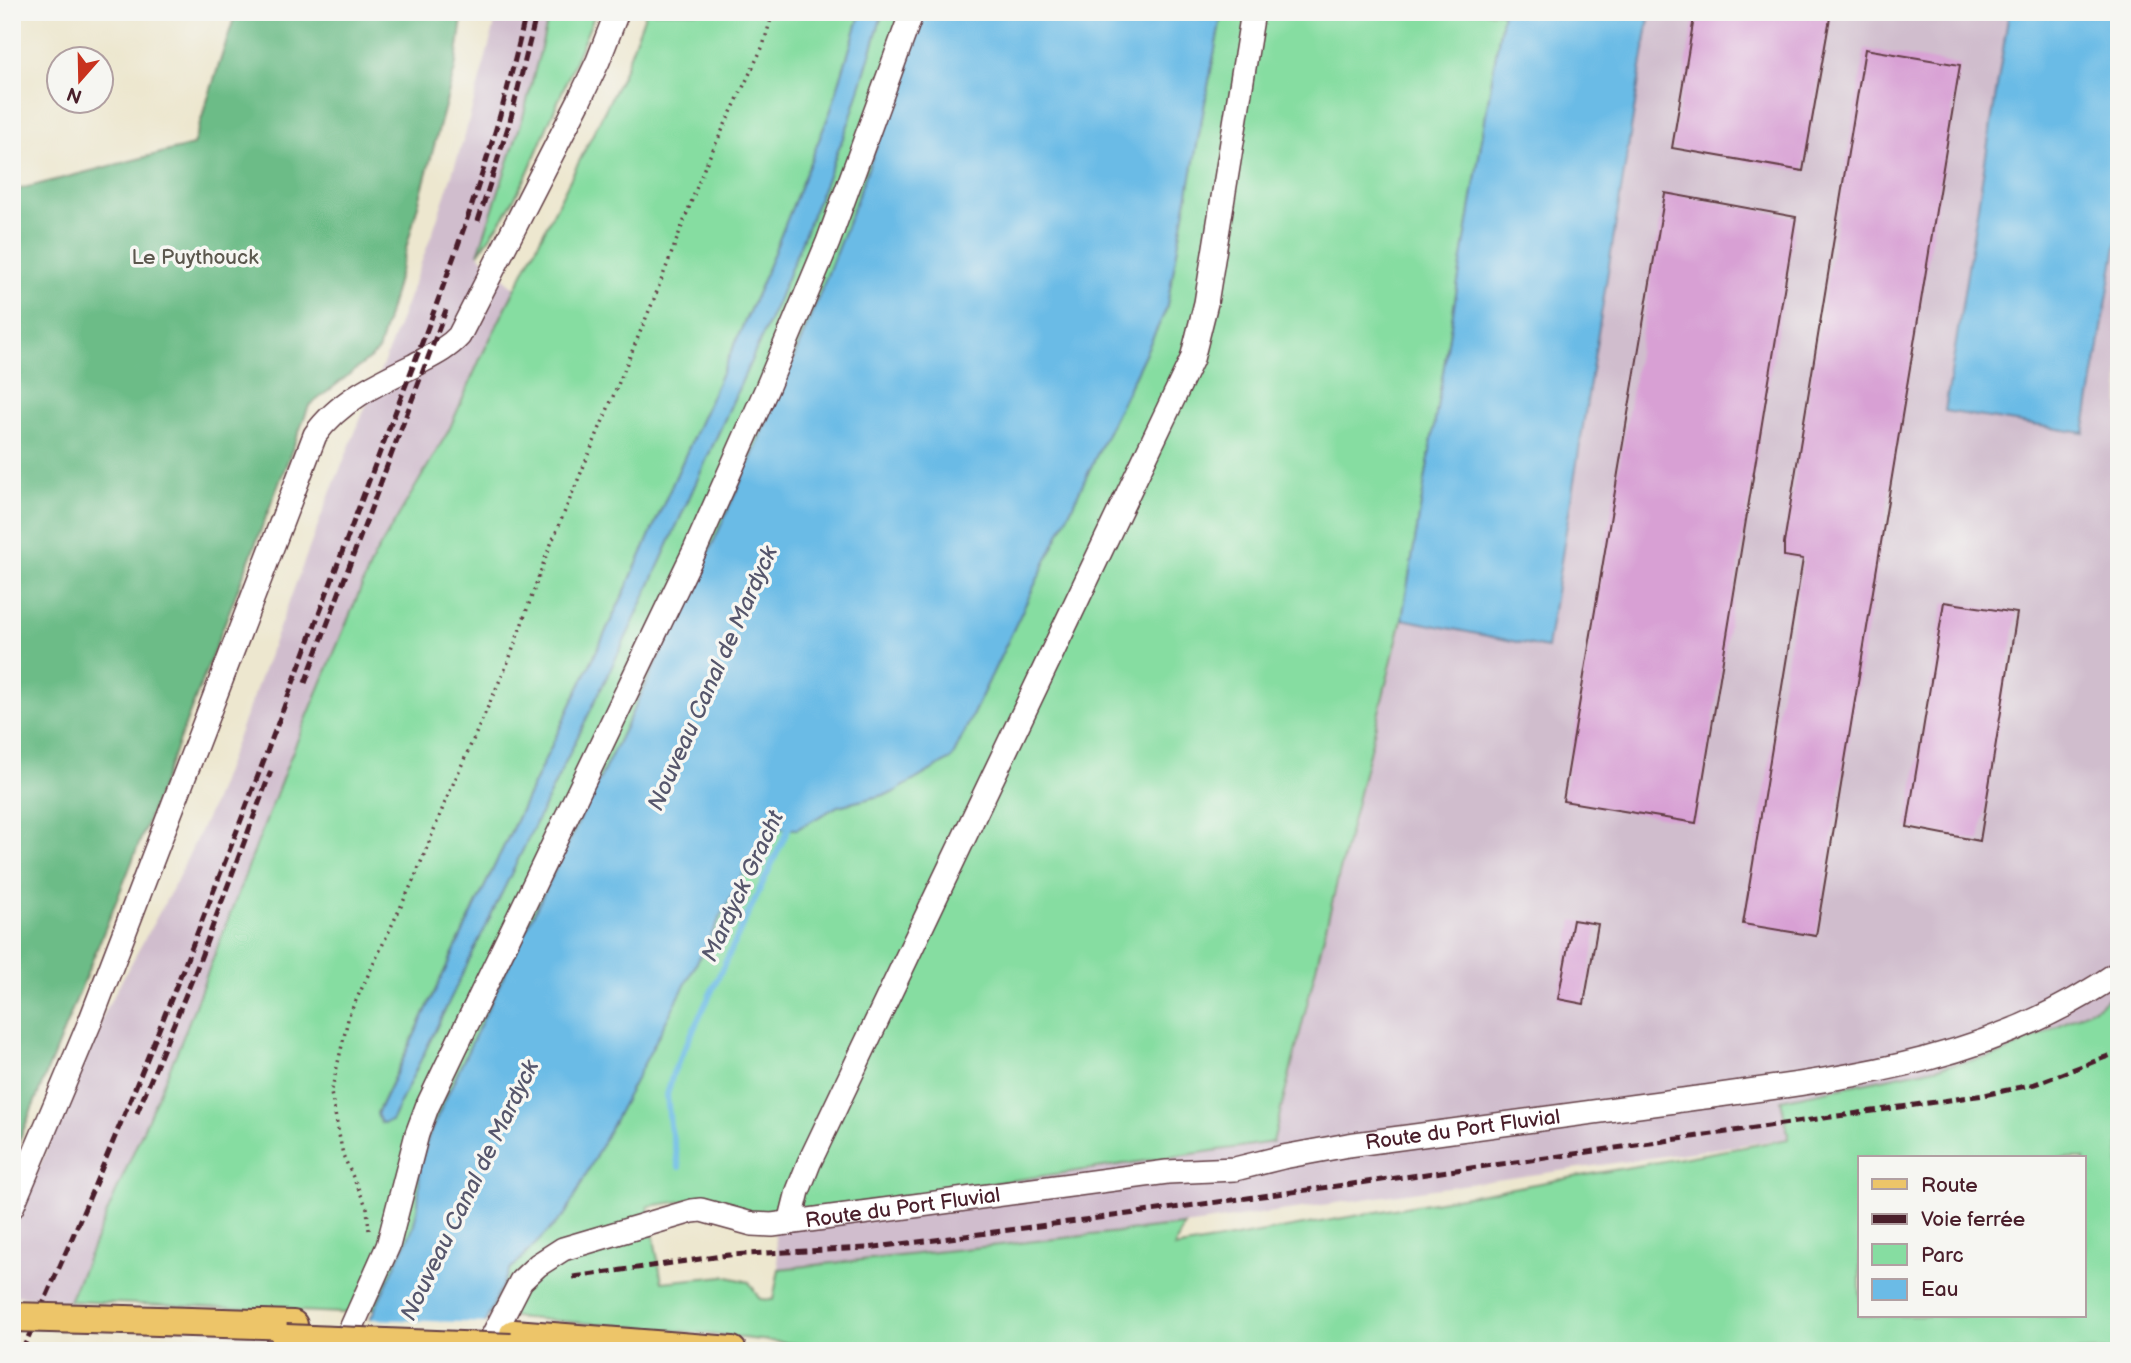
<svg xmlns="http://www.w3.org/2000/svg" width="2131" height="1363" font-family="'Balsamiq Sans',sans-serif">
<rect width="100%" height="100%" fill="#f6f6f2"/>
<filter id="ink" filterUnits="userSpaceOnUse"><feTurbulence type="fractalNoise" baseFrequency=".0143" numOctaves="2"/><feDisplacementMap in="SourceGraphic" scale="14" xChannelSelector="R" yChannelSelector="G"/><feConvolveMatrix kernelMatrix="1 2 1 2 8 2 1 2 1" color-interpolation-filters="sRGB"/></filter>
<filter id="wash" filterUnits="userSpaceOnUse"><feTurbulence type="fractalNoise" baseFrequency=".00686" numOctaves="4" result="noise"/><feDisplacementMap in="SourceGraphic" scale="28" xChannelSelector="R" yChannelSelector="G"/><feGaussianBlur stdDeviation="1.57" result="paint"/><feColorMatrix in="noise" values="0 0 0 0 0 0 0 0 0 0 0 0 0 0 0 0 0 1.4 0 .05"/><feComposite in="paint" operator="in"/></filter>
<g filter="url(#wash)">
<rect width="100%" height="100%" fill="#ede7cf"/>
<!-- industrial -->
<g fill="#d0bdcd">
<path d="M498,12H550L523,117L478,254L515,288L480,359L449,430L374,557L290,758L181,1042L69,1301L12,1295V1231L106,1009L175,884L211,808L327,501L392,342L434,228L465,135Z"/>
<path d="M1650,12H2009L1945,410L2083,433L2119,229V990L2098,1006L2002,1054L1781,1100L1789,1138L1184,1225L779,1269L772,1216L1273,1142L1402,619L1547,647Z"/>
</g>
<!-- green -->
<g fill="#86dda1" stroke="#687e66" stroke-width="2" fill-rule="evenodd">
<path d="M550,12H596L525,179L505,215L478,254L523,117Z"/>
<path d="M646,12H861L831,110L761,285L625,591L377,1113L381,1123L391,1121L630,629L777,303L850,120L883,12H924C861,197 789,379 707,556C617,750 517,940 429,1135C420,1162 423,1190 416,1217C408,1249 390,1279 376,1308L343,1313L69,1301L181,1042L290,758L374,557L449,430L480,359L622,76Z"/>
<path d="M1222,12H1503L1402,619L1273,1142L772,1216L756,1217L699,1199L648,1206L662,1282L724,1276L749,1282L760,1299L773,1300L779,1269L1184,1225L1174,1248L1789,1139L1781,1100L2002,1054L2098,1006L2119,990V1351H860L670,1330L488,1315L509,1271L566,1213L767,827L797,829L838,806L892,793L952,758L1166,310ZM1860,1158H2084V1316H1860Z"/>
</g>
<!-- forest -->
<path fill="#6cbc87" stroke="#5b6e59" stroke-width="2" d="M236,12H463L455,69L378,352L309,406L126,877L12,1158V191L193,145Z"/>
<!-- water -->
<g fill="#6bbbe6" stroke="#5a6d88" stroke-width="2">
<path d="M861,12H883L850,120L777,303L630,629L391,1121L381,1123L377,1114L625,591L761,285L831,110Z"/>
<path d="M924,12H1222L1166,310L952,758L892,793L838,806L797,829L767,828L566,1213L509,1271L472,1351H355L413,1228L418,1206L420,1166L429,1135C517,940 617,750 707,556C789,379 861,197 924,12Z"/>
<path d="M1503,12H1650L1547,648L1402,619Z"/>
<path d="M2009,12H2119V229L2084,433L1945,411Z"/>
</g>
<!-- pier -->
<path fill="#ede7cf" d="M367,1319L488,1323L476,1351H351Z"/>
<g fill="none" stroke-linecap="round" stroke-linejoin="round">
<!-- stream -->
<path stroke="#6bbbe6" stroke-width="6" d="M679,1167L670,1125L667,1095L673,1073L791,823"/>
</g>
<g id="blocks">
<!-- building -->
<g fill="#d8a0d4">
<path d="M1695,12H1831L1803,171L1672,148Z"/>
<path d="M1865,49L1960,65L1816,936L1743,924L1803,559L1784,556V543Z"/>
<path d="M1665,193L1796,217L1696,823L1563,801Z"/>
<path d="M1944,602L2017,613L1980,841L1907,827Z"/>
<path d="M1573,920L1598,924L1584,1004L1558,999Z"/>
</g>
</g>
</g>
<g filter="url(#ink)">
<use href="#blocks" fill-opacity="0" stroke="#623d44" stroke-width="2"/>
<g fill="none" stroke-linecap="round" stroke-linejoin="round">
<!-- minor casing -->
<g stroke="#623d44" stroke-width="26">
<g id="minor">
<path d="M12,1207L90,1022L315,435C338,402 377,383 413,366C429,357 446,350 459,336L579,101L598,61L617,12"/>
<path d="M790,1223L798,1191L809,1163L1192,359L1206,303L1253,12"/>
<path d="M341,1351L388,1246L417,1134L427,1107L695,550L767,388L828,242L912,12"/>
<path id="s1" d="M485,1351L521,1281L538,1265L563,1249L692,1211L701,1210L752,1224L772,1225L1167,1172L1235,1169L1283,1157L1348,1145C1457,1130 1566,1115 1675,1101C1833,1079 1984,1067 2119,972"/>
</g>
</g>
<!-- major casing -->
<g stroke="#623d44" stroke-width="32">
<g id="major">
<path d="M125,1320L293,1325"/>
<path d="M514,1334L732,1351"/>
</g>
</g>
<!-- path -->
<path stroke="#623d44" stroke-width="3.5" stroke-dasharray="2 5" stroke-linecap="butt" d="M369,1230L367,1208L343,1155L331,1093L349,1015L415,877L446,800L509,660L546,556L654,299L705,166L763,46L773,12"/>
<!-- minor -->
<use href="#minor" stroke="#fff" stroke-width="23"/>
<!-- major -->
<use href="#major" stroke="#edc569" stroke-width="28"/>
<!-- rail -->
<g stroke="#4a1f2b" stroke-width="5" stroke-dasharray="10 5" stroke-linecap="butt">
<path d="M478,221L510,121L537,12"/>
<path d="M305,683L446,310"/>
<path d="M137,1113L196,970L271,771"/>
<path d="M573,1277L729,1255L867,1248L935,1240L1553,1157L1984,1095L2035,1084L2119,1052"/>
<path d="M22,1351C145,1080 249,801 353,523C416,354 488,189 526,12"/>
</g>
<!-- major-bridge casing -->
<g stroke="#623d44" stroke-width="32" stroke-linecap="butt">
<g id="major-bridge">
<path d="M12,1317L125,1320"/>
<path d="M286,1339L511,1348"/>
</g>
</g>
<!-- path-bridge -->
<path stroke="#623d44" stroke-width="3.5" stroke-dasharray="2 5" stroke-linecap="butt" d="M12,1348L106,1351"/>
<!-- major-bridge -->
<use href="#major-bridge" stroke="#edc569" stroke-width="28"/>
</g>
</g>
<g text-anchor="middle" stroke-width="7" stroke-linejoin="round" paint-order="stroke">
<!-- park labels -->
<g font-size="21" fill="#5c584e" stroke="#f6f6f2">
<text x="195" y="264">Le Puythouck</text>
</g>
<!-- street labels -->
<g font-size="21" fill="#4a1f2b" stroke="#f6f6f2">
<text dy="7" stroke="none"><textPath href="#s1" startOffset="1046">Route du Port Fluvial</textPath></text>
<text dy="7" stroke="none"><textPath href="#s1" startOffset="480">Route du Port Fluvial</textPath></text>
</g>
<!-- water labels -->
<g font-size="23" font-style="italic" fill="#56566c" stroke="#f6f6f2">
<text transform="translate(712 678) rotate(-66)" y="8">Nouveau Canal de Mardyck</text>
<text transform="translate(742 886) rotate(-65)" y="8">Mardyck Gracht</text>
<text transform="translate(469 1190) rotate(-64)" y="8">Nouveau Canal de Mardyck</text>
</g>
</g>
<!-- margin -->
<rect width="2131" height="1363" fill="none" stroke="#f6f6f2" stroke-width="42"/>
<!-- legend -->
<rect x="1858" y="1156" width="228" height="161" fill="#f6f6f2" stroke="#b1a0a2" stroke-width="2"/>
<rect x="1872" y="1179" width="35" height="10" fill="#edc569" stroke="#b1a0a2" stroke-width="2"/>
<text x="1921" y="1192" font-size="21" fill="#4a1f2b">Route</text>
<rect x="1872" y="1214" width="35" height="10" fill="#4a1f2b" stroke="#b1a0a2" stroke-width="2"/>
<text x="1921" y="1226" font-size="21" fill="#4a1f2b">Voie ferrée</text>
<rect x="1872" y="1244" width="35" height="21" fill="#86dda1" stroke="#b1a0a2" stroke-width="2"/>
<text x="1921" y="1262" font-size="21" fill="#4a1f2b">Parc</text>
<rect x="1872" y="1279" width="35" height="21" fill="#6bbbe6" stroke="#b1a0a2" stroke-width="2"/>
<text x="1921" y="1296" font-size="21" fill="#4a1f2b">Eau</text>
<!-- north arrow -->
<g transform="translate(80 80) rotate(200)"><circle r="33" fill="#f6f6f2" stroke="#b1a0a2" stroke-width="2"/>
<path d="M0-5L12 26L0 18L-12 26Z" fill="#c8321e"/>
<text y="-10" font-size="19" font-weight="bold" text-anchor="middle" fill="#4a1f2b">N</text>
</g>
</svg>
